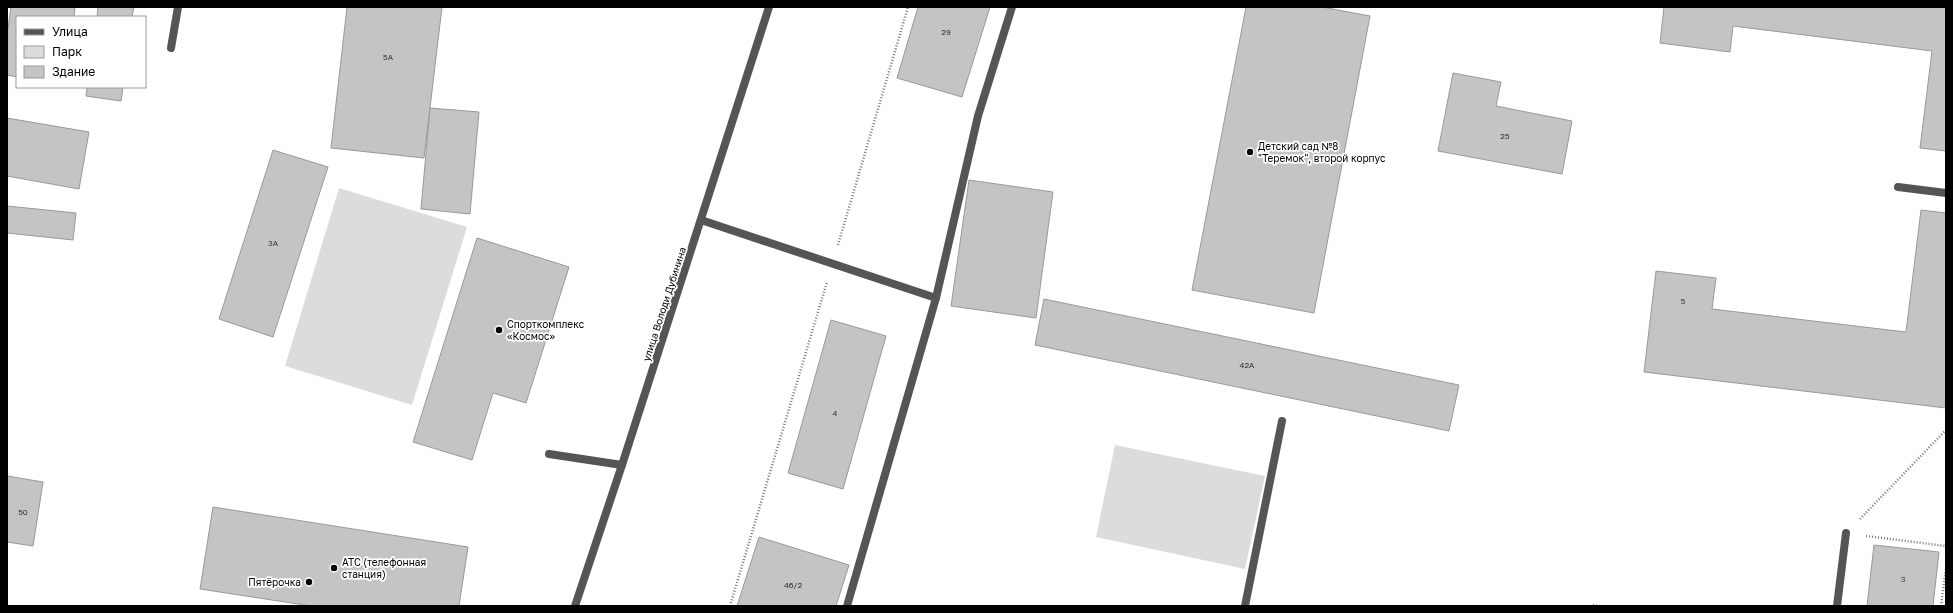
<svg xmlns="http://www.w3.org/2000/svg" width="1953" height="613" font-family="'Golos Text',sans-serif">
<rect width="100%" height="100%" fill="#fff"/>
<!-- green -->
<g fill="#dcdcdc">
<path d="M339,188L467,227L412,405L285,366Z"/>
<path d="M1115,445L1265,476L1245,569L1096,537Z"/>
</g>
<!-- building -->
<g fill="#c4c4c4" stroke="#999">
<path d="M11,7H75L74,17H17V77L7,75V35Z"/>
<path d="M98,7H134L132,17H97Z"/>
<path d="M347,7H442L424,158L331,148Z"/>
<path d="M918,7H990L962,97L897,78Z"/>
<path d="M1246,7H1322L1370,16L1314,313L1192,290Z"/>
<path d="M1664,7H1946V151L1920,148L1932,51L1733,26L1730,52L1660,43Z"/>
<path d="M1453,73L1501,82L1496,106L1572,121L1562,174L1438,151Z"/>
<path d="M87,87H123L121,101L86,96Z"/>
<path d="M430,108L479,112L470,214L421,209Z"/>
<path d="M7,118L89,132L79,189L7,176Z"/>
<path d="M273,150L328,167L273,337L219,319Z"/>
<path d="M969,180L1053,192L1036,318L951,306Z"/>
<path d="M7,206L76,213L73,240L7,233Z"/>
<path d="M1921,210L1946,213V408L1644,372L1656,271L1716,278L1712,309L1906,332Z"/>
<path d="M477,238L569,267L526,403L493,393L472,460L413,442Z"/>
<path d="M1044,299L1459,385L1449,431L1035,345Z"/>
<path d="M831,320L886,336L843,489L788,473Z"/>
<path d="M7,476L43,482L33,546L7,542Z"/>
<path d="M213,507L468,547L459,606H311L200,589Z"/>
<path d="M759,537L849,565L836,606H737Z"/>
<path d="M1874,545L1939,552L1933,606H1867Z"/>
</g>
<g fill="none" stroke-linecap="round" stroke-linejoin="round">
<!-- path -->
<g stroke="#777" stroke-width="2.5" stroke-dasharray="1 2" stroke-linecap="butt">
<path d="M838,245L908,7"/>
<path d="M1860,519L1946,430"/>
<path d="M1866,536L1946,546"/>
<path d="M1593,605L1598,606"/>
<path d="M730,606L827,282"/>
<path d="M1941,606L1946,569"/>
</g>
<!-- service -->
<g stroke="#555" stroke-width="8">
<path d="M171,48L178,7"/>
<path d="M1898,187L1946,193"/>
<path d="M701,220L936,298L978,116L1012,7"/>
<path d="M549,454L622,465"/>
<path d="M847,606L936,298"/>
<path d="M1245,606L1282,421"/>
<path d="M1837,606L1846,533"/>
</g>
<!-- tertiary -->
<path stroke="#555" stroke-width="8" d="M575,606L622,465L769,7"/>
</g>
<!-- markers -->
<g fill="#000" stroke="#fff" stroke-width="1.5">
<circle cx="1250" cy="152" r="4"/>
<circle cx="499" cy="330" r="4"/>
<circle cx="334" cy="568" r="4"/>
<circle cx="309" cy="582" r="4"/>
</g>
<g text-anchor="middle" stroke-width="3.5" stroke-linejoin="round" paint-order="stroke">
<!-- number labels -->
<g font-size="8" fill="#313131">
<text x="946" y="35">29</text>
<text x="388" y="60">5А</text>
<text x="1505" y="139">25</text>
<text x="273" y="246">3А</text>
<text x="1683" y="304">5</text>
<text x="1247" y="368">42А</text>
<text x="835" y="416">4</text>
<text x="23" y="515">50</text>
<text x="1903" y="582">3</text>
<text x="793" y="588">46/2</text>
</g>
<!-- poi labels -->
<g font-size="10" fill="#000" stroke="#fff" text-anchor="start">
<text x="1258" y="150">Детский сад №8<tspan x="1258" dy="12">"Теремок", второй корпус</tspan></text>
<text x="507" y="328">Спорткомплекс<tspan x="507" dy="12">«Космос»</tspan></text>
<text x="342" y="566">АТС (телефонная<tspan x="342" dy="12">станция)</tspan></text>
<text x="301" y="586" text-anchor="end">Пятёрочка</text>
</g>
<!-- street labels -->
<g font-size="10" fill="#000" stroke="#fff">
<text transform="translate(664 304) rotate(-72)" y="4">улица Володи Дубинина</text>
</g>
</g>
<!-- border -->
<rect width="1953" height="613" fill="none" stroke="#000000" stroke-width="16"/>
<!-- legend -->
<rect x="16" y="16" width="130" height="72" fill="#ffffff" stroke="#999999"/>
<rect x="24" y="29" width="20" height="6" fill="#555555" stroke="#999999"/>
<text x="52" y="36" font-size="12" fill="#000000">Улица</text>
<rect x="24" y="46" width="20" height="12" fill="#dcdcdc" stroke="#999999"/>
<text x="52" y="56" font-size="12" fill="#000000">Парк</text>
<rect x="24" y="66" width="20" height="12" fill="#c4c4c4" stroke="#999999"/>
<text x="52" y="76" font-size="12" fill="#000000">Здание</text>
</svg>
